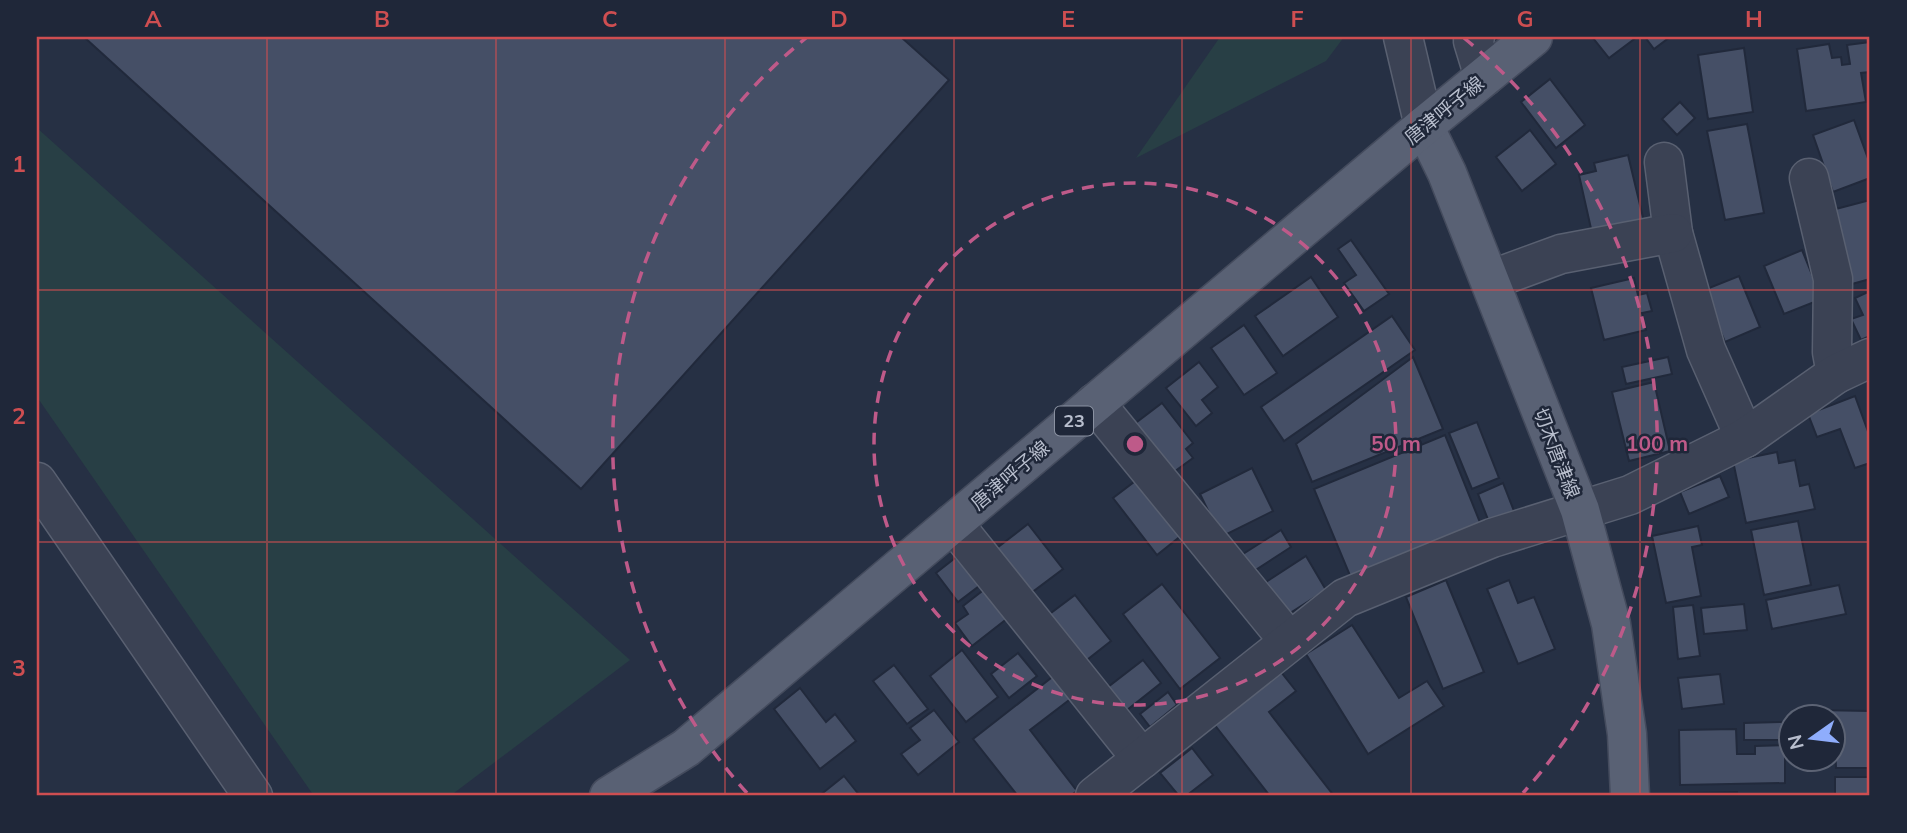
<svg xmlns="http://www.w3.org/2000/svg" width="1907" height="833" font-family="Mulish,'Noto Sans JP',sans-serif">
<rect width="100%" height="100%" fill="#263044"/>
<!-- green -->
<g fill="#283f45">
<path d="M1220,37H1344L1326,61L1136,158Z"/>
<path d="M37,128L630,660L450,796H314L37,397Z"/>
</g>
<!-- building -->
<g fill="#454f66" stroke="#21293b" stroke-width="2">
<path d="M84,37H901L949,80L581,489Z"/>
<path d="M1594,37H1637L1609,58L1593,38Z"/>
<path d="M1645,37H1670L1654,49Z"/>
<path d="M1870,42V72L1861,73L1866,102L1806,111L1797,49L1829,44L1832,58L1841,57L1842,65L1850,64L1847,45Z"/>
<path d="M1744,48L1753,112L1708,119L1698,55Z"/>
<path d="M1550,79L1585,125L1556,148L1521,102Z"/>
<path d="M1680,102L1695,118L1677,135L1662,119Z"/>
<path d="M1854,120L1870,164V178L1833,192L1813,135Z"/>
<path d="M1747,124L1764,213L1725,220L1707,131Z"/>
<path d="M1530,130L1556,164L1522,191L1496,157Z"/>
<path d="M1628,155L1646,230L1594,242L1579,175L1596,171L1594,163Z"/>
<path d="M1870,200V279L1852,284L1832,210Z"/>
<path d="M1351,240L1389,294L1364,311L1344,283L1356,275L1338,249Z"/>
<path d="M1802,250L1822,299L1784,314L1764,266Z"/>
<path d="M1739,276L1760,327L1725,342L1704,290Z"/>
<path d="M1311,277L1338,317L1283,356L1255,316Z"/>
<path d="M1634,278L1638,295L1647,293L1652,311L1642,313L1646,330L1604,340L1591,288Z"/>
<path d="M1870,291V336L1861,340L1851,319L1863,315L1855,298Z"/>
<path d="M1392,316L1415,350L1284,441L1261,407Z"/>
<path d="M1244,325L1277,373L1244,395L1211,348Z"/>
<path d="M1413,357L1443,429L1312,482L1296,444Z"/>
<path d="M1668,357L1672,374L1626,384L1622,367Z"/>
<path d="M1199,362L1218,387L1202,400L1212,413L1196,426L1166,388Z"/>
<path d="M1654,382L1670,451L1629,461L1612,392Z"/>
<path d="M1855,396L1870,437V463L1855,468L1840,429L1817,437L1808,414Z"/>
<path d="M1162,403L1193,443L1186,449L1193,458L1171,474L1133,425Z"/>
<path d="M1477,422L1499,478L1472,489L1449,433Z"/>
<path d="M1445,435L1481,525L1351,578L1314,489Z"/>
<path d="M1777,452L1779,463L1795,460L1800,486L1809,484L1815,509L1746,523L1733,461Z"/>
<path d="M1252,468L1273,511L1221,537L1200,494Z"/>
<path d="M1720,476L1729,497L1689,514L1680,492Z"/>
<path d="M1138,479L1182,535L1157,555L1113,498Z"/>
<path d="M1503,483L1514,511L1489,522L1478,494Z"/>
<path d="M1798,521L1811,585L1764,595L1751,530Z"/>
<path d="M1028,524L1063,569L1027,596L993,551Z"/>
<path d="M1698,526L1702,545L1692,547L1701,596L1666,603L1652,536Z"/>
<path d="M1281,530L1291,547L1254,571L1243,554Z"/>
<path d="M964,551L987,580L958,602L936,573Z"/>
<path d="M1306,556L1326,590L1287,615L1266,582Z"/>
<path d="M1446,580L1484,672L1443,689L1406,597Z"/>
<path d="M1509,580L1518,603L1534,597L1555,649L1518,664L1487,589Z"/>
<path d="M1162,584L1220,658L1180,689L1123,614Z"/>
<path d="M990,585L1013,614L972,646L955,623L968,614L963,606Z"/>
<path d="M1839,585L1846,614L1772,629L1766,600Z"/>
<path d="M1075,595L1111,641L1083,663L1047,616Z"/>
<path d="M1744,604L1747,630L1704,634L1701,608Z"/>
<path d="M1693,605L1700,656L1678,659L1673,607Z"/>
<path d="M1352,625L1399,698L1427,681L1444,706L1368,754L1306,654Z"/>
<path d="M962,650L998,697L966,722L930,676Z"/>
<path d="M1018,653L1037,676L1009,698L991,674Z"/>
<path d="M1143,660L1161,683L1127,710L1108,687Z"/>
<path d="M894,665L928,709L907,724L873,681Z"/>
<path d="M1060,671L1077,694L1030,730L1077,791L1070,796H1018L973,739Z"/>
<path d="M1281,672L1296,691L1269,712L1334,796H1270L1214,724Z"/>
<path d="M1720,674L1724,704L1682,709L1678,678Z"/>
<path d="M800,688L826,722L835,714L856,741L820,769L774,709Z"/>
<path d="M1168,692L1177,705L1150,727L1140,714Z"/>
<path d="M934,710L959,742L918,775L901,754L920,740L910,728Z"/>
<path d="M1817,710L1870,711V768H1836L1834,718H1817Z"/>
<path d="M1782,722V740H1744V723Z"/>
<path d="M1736,729L1737,754H1755V746L1785,745V783L1680,785L1679,730Z"/>
<path d="M1192,748L1213,775L1186,796H1179L1160,773Z"/>
<path d="M844,776L860,796H819Z"/>
<rect x="1835" y="777" width="35" height="19"/>
<path d="M1737,792V796H1690V793Z"/>
</g>
<g fill="none" stroke-linecap="round" stroke-linejoin="round">
<!-- minor casing -->
<g stroke="#596071" stroke-width="41">
<g id="minor">
<path d="M1403,37L1424,126"/>
<path d="M1475,37L1473,41L1484,77"/>
<path d="M1664,162L1673,233L1706,350L1745,438"/>
<path d="M1809,178L1833,279L1832,352L1836,374"/>
<path d="M1490,280L1561,254L1673,233"/>
<path d="M1095,403L1289,641"/>
<path d="M37,482L253,796"/>
<path d="M953,523L1142,759"/>
<path d="M1095,796L1345,598L1492,538L1630,495L1745,438L1836,374L1870,358"/>
</g>
</g>
<!-- major casing -->
<g stroke="#444b5d" stroke-width="41">
<g id="major">
<path d="M1424,126L1447,173L1580,510L1611,624L1627,734L1630,796"/>
<path d="M609,796L686,748L1424,126L1533,37"/>
</g>
</g>
<!-- minor -->
<use href="#minor" stroke="#3b4254" stroke-width="38"/>
<!-- major -->
<use href="#major" stroke="#596174" stroke-width="38"/>
</g>
<!-- grid -->
<path fill="none" stroke="#ce4e51" stroke-width="2" stroke-opacity="0.55" d="M267,37V796M496,37V796M725,37V796M954,37V796M1182,37V796M1411,37V796M1640,37V796M37,290H1870M37,542H1870"/>
<!-- distance rings -->
<g fill="none" stroke="#be5a89" stroke-width="3.5" stroke-dasharray="12 9">
<circle cx="1135" cy="444" r="261"/>
<path d="M747 793A522 522 0 0 1 806 38M1464 38A522 522 0 0 1 1523 793"/>
</g>
<g text-anchor="middle" stroke-width="5" stroke-linejoin="round" paint-order="stroke">
<!-- shield labels -->
<rect fill="#1f2739" stroke="#8a91a1" stroke-width="2" x="1055" y="406.5" width="38" height="29" rx="5"/>
<g font-size="18" font-weight="bold" fill="#b8becd">
<text x="1074" y="427">23</text>
</g>
<!-- street labels -->
<g font-size="19" fill="#b8becd" stroke="#1f2739">
<text transform="translate(1444 110) rotate(-39)" y="7">唐津呼子線</text>
<text transform="translate(1557 453) rotate(69)" y="7">切木唐津線</text>
<text transform="translate(1010 475) rotate(-40)" y="7">唐津呼子線</text>
</g>
</g>
<circle cx="1135" cy="444" r="10" fill="#be5a89" stroke="#1f2739" stroke-width="3.5"/>
<g font-size="21" text-anchor="middle" font-weight="bold" fill="#be5a89" stroke="#1f2739" stroke-width="5" stroke-linejoin="round" paint-order="stroke">
<text x="1396" y="451">50 m</text>
<text x="1657" y="451">100 m</text>
</g>
<!-- border -->
<rect width="1907" height="833" fill="none" stroke="#1f2739" stroke-width="77"/>
<!-- north arrow -->
<g transform="translate(1812 738) rotate(256)"><circle r="33" fill="#1f2739" stroke="#5c6374" stroke-width="2"/>
<path d="M0-5L12 26L0 18L-12 26Z" fill="#8fadfc"/>
<text y="-10" font-size="19" font-weight="bold" text-anchor="middle" fill="#b8becd">N</text>
</g>
<rect x="38" y="38" width="1830" height="756" fill="none" stroke="#ce4e51" stroke-width="2.5"/>
<g font-size="23" text-anchor="middle" font-weight="bold" fill="#ce4e51">
<text x="153" y="27">A</text>
<text x="382" y="27">B</text>
<text x="610" y="27">C</text>
<text x="839" y="27">D</text>
<text x="1068" y="27">E</text>
<text x="1297" y="27">F</text>
<text x="1525" y="27">G</text>
<text x="1754" y="27">H</text>
<text x="19" y="172">1</text>
<text x="19" y="424">2</text>
<text x="19" y="676">3</text>
</g>
</svg>
